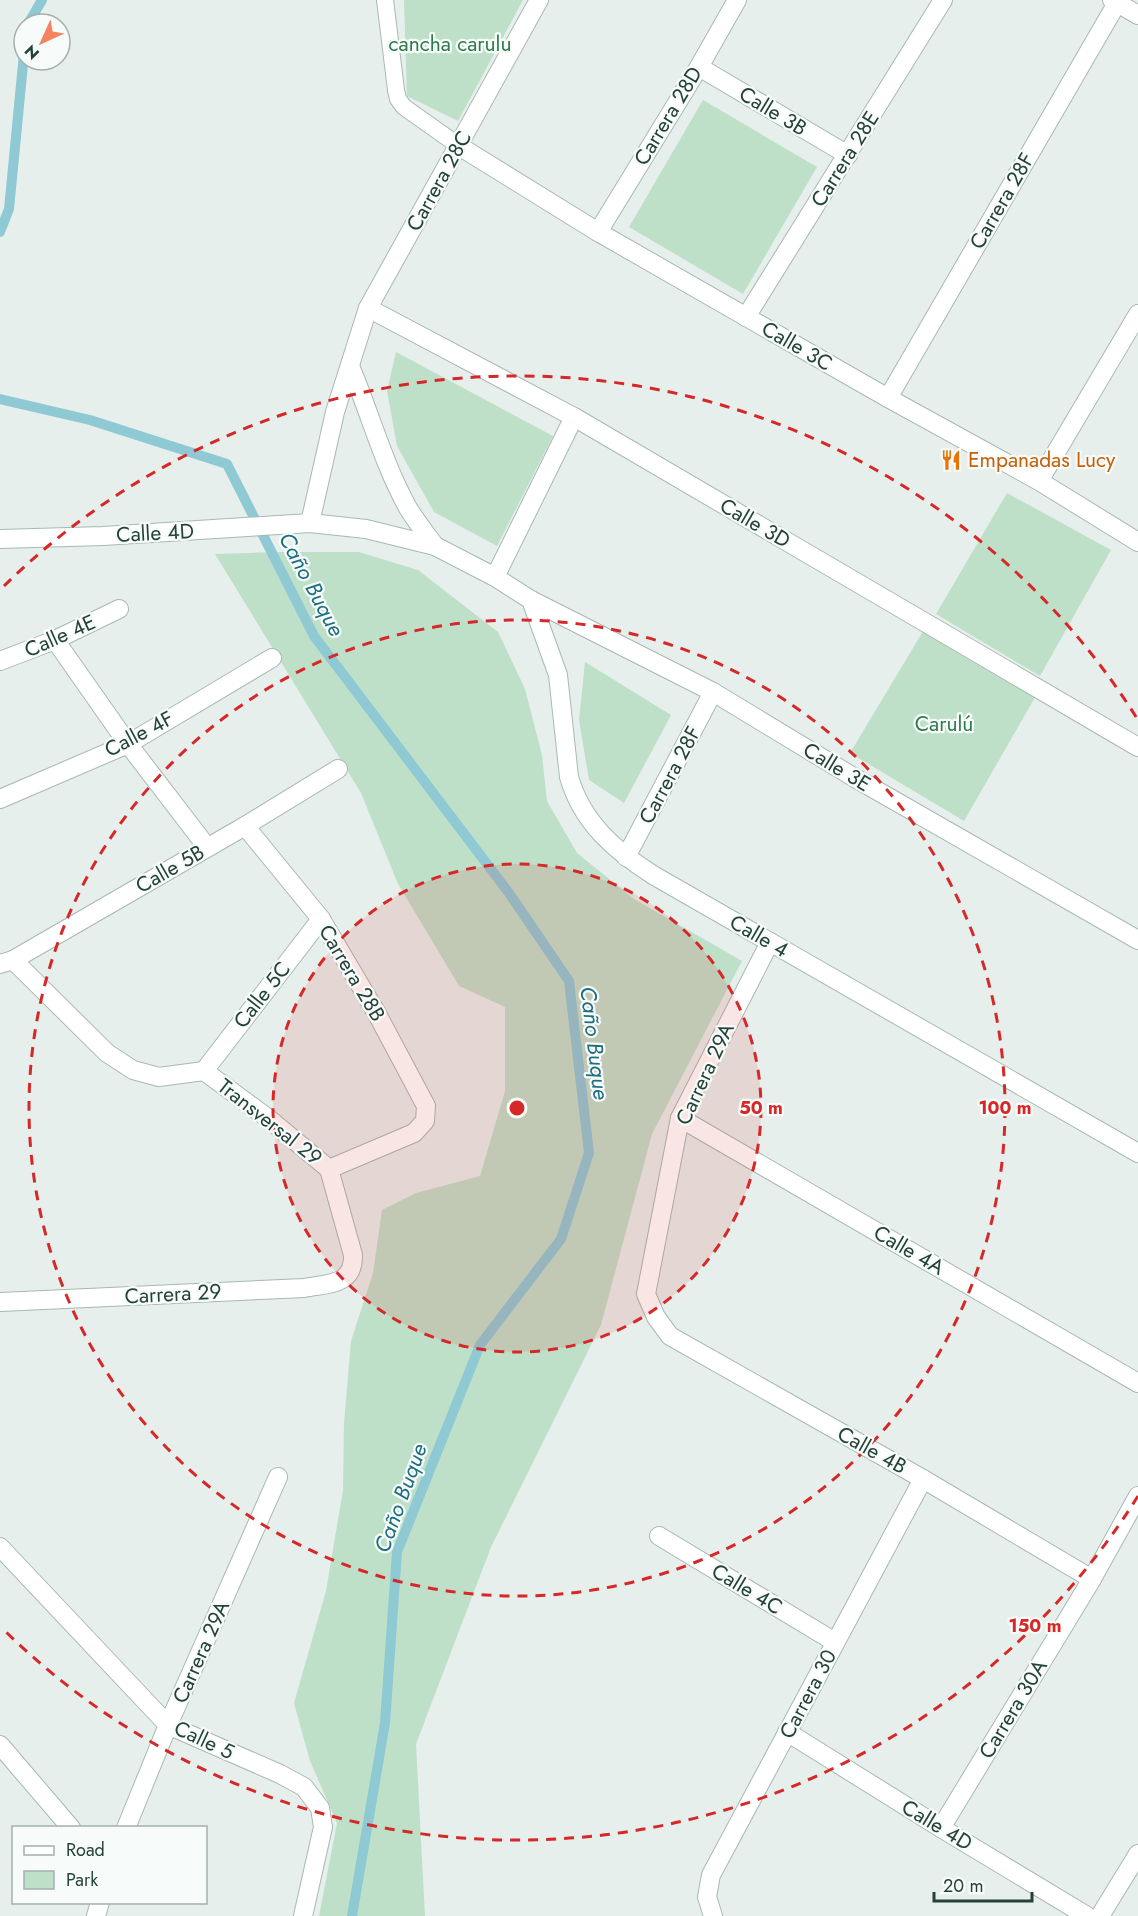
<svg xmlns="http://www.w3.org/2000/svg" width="1138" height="1916" font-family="Jost,sans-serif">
<rect width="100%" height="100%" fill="#e6efeb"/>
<!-- green -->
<g fill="#bfe0c8">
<path d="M404,0H523L458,121L407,96Z"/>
<path d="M703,100L817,167L743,294L629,227Z"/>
<path d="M396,352L553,436L497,546L434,512L397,446L387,391Z"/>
<path d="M1007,493L1111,550L1040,676L936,614Z"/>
<path d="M283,552H359L418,570L498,632L525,689L542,755L547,801L577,853L634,899L742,961L652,1134L601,1325L491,1547L416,1744L425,1916H319L337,1823L310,1761L294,1703L326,1591L343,1490L344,1423L351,1341L373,1273L382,1210L416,1193L480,1176L505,1091V1007L459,986L398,884L361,793L215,554Z"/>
<path d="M925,628L1037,694L964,821L850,753Z"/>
<path d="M585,662L671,715L624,803L589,780L579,720Z"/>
</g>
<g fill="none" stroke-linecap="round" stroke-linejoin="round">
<!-- stream -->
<g stroke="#8ec9d4" stroke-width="10">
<path d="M28,24L42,0"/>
<path d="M0,232L9,209L24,54"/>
<path d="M0,399L90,420L227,464L314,636L509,893L569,981L589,1153L561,1239L480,1345L397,1552L385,1723L352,1916"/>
</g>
<!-- lane casing -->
<g stroke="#a8b8b2" stroke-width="18">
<path id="lane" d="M385,0L396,90L398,99L404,107L459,146"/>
</g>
<!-- street casing -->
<g stroke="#a8b8b2" stroke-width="20">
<g id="street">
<path d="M1112,0L1138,15"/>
<path d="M699,67L848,155"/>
<path d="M459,146L598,232L888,398L1039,481L1138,542"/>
<path d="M598,232L699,67L737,0"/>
<path d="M368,308L574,417L1138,747"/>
<path d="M746,317L943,0"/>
<path d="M350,366C370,413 383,463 408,508C416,521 426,534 435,546"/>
<path d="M888,398L1117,3"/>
<path d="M1039,481L1138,314"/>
<path d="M310,523L335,412L368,308L539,0"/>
<path d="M495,577L574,417"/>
<path d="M531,600L713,692L855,778L1138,940"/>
<path d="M55,640L128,744L207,847"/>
<path d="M0,661L55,640L119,609"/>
<path d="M0,799L128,744L272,658"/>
<path d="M245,826L321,919L376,1012L426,1106L425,1121L414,1133L329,1169"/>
<path d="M626,857L713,692"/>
<path d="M770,942L680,1118L646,1294L656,1317L670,1336L923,1479L1092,1579"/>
<path d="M13,960L107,1053L133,1070L159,1077L204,1071"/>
<path d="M0,964L13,960L245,826L338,769"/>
<path d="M204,1071L321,919"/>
<path d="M680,1118L1138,1383"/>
<path d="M0,1302L304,1288C328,1283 354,1286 353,1255L329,1169L269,1119L204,1071"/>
<path d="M659,1536L835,1642"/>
<path d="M0,1547L168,1725L280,1774L304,1787L320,1808L323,1827L303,1916"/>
<path d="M787,1732L941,1828L1087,1916"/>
<path d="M0,1745L71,1828"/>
<path d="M126,1828L168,1725L278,1477"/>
<path d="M941,1828L1092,1579L1138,1496"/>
<path d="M96,1916L100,1902"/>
<path d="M713,1916L707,1897L711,1875L923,1479"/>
<path d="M1100,1916L1138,1854"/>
</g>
</g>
<!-- secondary casing -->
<g stroke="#a4bbb3" stroke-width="20">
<path id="secondary" d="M0,539L103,536L310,523L366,529L435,546L495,577L531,600L558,675L569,777C582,822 614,850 653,875L1138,1153"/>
</g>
<!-- lane -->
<use href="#lane" stroke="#fff" stroke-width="16"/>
<!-- street -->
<use href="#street" stroke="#fff" stroke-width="18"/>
<!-- secondary -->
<use href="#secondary" stroke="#fff" stroke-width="18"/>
</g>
<!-- distance rings -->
<circle cx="517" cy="1108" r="244" fill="#d62828" fill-opacity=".12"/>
<g fill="none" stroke="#d62828" stroke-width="3" stroke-dasharray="10 8">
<circle cx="517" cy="1108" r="244"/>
<circle cx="517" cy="1108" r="488"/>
<path d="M1138 1496A732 732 0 0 1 4 1630M4 586A732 732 0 0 1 1138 720"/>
</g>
<!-- icons -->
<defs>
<g id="restaurant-bare" transform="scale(1.62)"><path d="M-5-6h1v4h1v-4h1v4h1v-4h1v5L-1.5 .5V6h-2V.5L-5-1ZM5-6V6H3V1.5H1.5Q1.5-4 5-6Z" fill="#e8710a" stroke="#f7fbf9" stroke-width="2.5" paint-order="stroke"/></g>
</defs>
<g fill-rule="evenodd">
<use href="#restaurant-bare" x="951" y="460"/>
</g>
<g text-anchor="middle" stroke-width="4.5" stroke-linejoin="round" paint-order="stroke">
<!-- park labels -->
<g font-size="21" fill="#2d7a4b" stroke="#f7fbf9">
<text x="450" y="51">cancha carulu</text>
<text x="944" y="731">Carulú</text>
</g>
<!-- street labels -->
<g font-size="21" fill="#24423a" stroke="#f7fbf9">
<text transform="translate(773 111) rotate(31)" y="7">Calle 3B</text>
<text transform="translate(668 116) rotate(-59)" y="7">Carrera 28D</text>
<text transform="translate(845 159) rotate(-58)" y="7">Carrera 28E</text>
<text transform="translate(439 181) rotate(-61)" y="7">Carrera 28C</text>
<text transform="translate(1002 201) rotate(-60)" y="7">Carrera 28F</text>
<text transform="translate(797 346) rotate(30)" y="7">Calle 3C</text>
<text transform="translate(755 523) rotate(30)" y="7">Calle 3D</text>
<text transform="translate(155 533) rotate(-3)" y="7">Calle 4D</text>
<text transform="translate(60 636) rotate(-24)" y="7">Calle 4E</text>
<text transform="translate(139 734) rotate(-28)" y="7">Calle 4F</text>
<text transform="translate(837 767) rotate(31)" y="7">Calle 3E</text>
<text transform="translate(670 775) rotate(-62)" y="7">Carrera 28F</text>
<text transform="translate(170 869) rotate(-30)" y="7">Calle 5B</text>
<text transform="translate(759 936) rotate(30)" y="7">Calle 4</text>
<text transform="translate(352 973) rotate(59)" y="7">Carrera 28B</text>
<text transform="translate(262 995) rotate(-52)" y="7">Calle 5C</text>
<text transform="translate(705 1074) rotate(-65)" y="7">Carrera 29A</text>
<text transform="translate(270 1122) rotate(38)" y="7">Transversal 29</text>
<text transform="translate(909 1250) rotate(30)" y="7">Calle 4A</text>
<text transform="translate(173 1294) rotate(-3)" y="7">Carrera 29</text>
<text transform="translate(872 1450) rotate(29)" y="7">Calle 4B</text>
<text transform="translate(747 1589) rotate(31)" y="7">Calle 4C</text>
<text transform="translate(201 1652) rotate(-66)" y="7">Carrera 29A</text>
<text transform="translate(808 1694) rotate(-62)" y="7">Carrera 30</text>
<text transform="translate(1013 1709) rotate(-59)" y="7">Carrera 30A</text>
<text transform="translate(204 1740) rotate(25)" y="7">Calle 5</text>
<text transform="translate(937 1825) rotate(31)" y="7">Calle 4D</text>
</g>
<!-- food labels -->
<g font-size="21" fill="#c56008" stroke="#f7fbf9" text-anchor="start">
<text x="968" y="467">Empanadas Lucy</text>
</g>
<!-- water labels -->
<g font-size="22" font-style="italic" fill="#1c6f80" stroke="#f7fbf9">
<text transform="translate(312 584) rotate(62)" y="8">Caño Buque</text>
<text transform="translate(595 1043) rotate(83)" y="8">Caño Buque</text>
<text transform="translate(400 1498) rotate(-70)" y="8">Caño Buque</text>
</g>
</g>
<circle cx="517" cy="1108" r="9" fill="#d62828" stroke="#f7fbf9" stroke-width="3"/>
<g font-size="18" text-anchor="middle" font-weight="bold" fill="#d62828" stroke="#f7fbf9" stroke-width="4.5" stroke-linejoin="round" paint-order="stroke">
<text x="761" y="1114">50 m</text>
<text x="1005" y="1114">100 m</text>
<text x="1035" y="1632">150 m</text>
</g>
<!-- legend -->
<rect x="12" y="1826" width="195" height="78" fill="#f7fbf9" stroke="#a3b1ad" stroke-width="1.5"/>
<rect x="24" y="1846" width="30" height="9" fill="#ffffff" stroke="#a3b1ad" stroke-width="1.5"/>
<text x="66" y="1856" font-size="18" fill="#24423a">Road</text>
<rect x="24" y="1871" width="30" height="18" fill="#bfe0c8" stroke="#a3b1ad" stroke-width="1.5"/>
<text x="66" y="1886" font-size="18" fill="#24423a">Park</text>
<!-- north arrow -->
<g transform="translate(42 42) rotate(225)"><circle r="28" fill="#f7fbf9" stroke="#a3b1ad" stroke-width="1.5"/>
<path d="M0-4.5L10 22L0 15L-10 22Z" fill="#f4845f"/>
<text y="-9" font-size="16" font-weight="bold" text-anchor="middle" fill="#24423a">N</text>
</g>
<!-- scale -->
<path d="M934 1892v9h98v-9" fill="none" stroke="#24423a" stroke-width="3"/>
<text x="943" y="1892" font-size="18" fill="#24423a" stroke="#f7fbf9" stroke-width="4.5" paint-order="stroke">20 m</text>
</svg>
